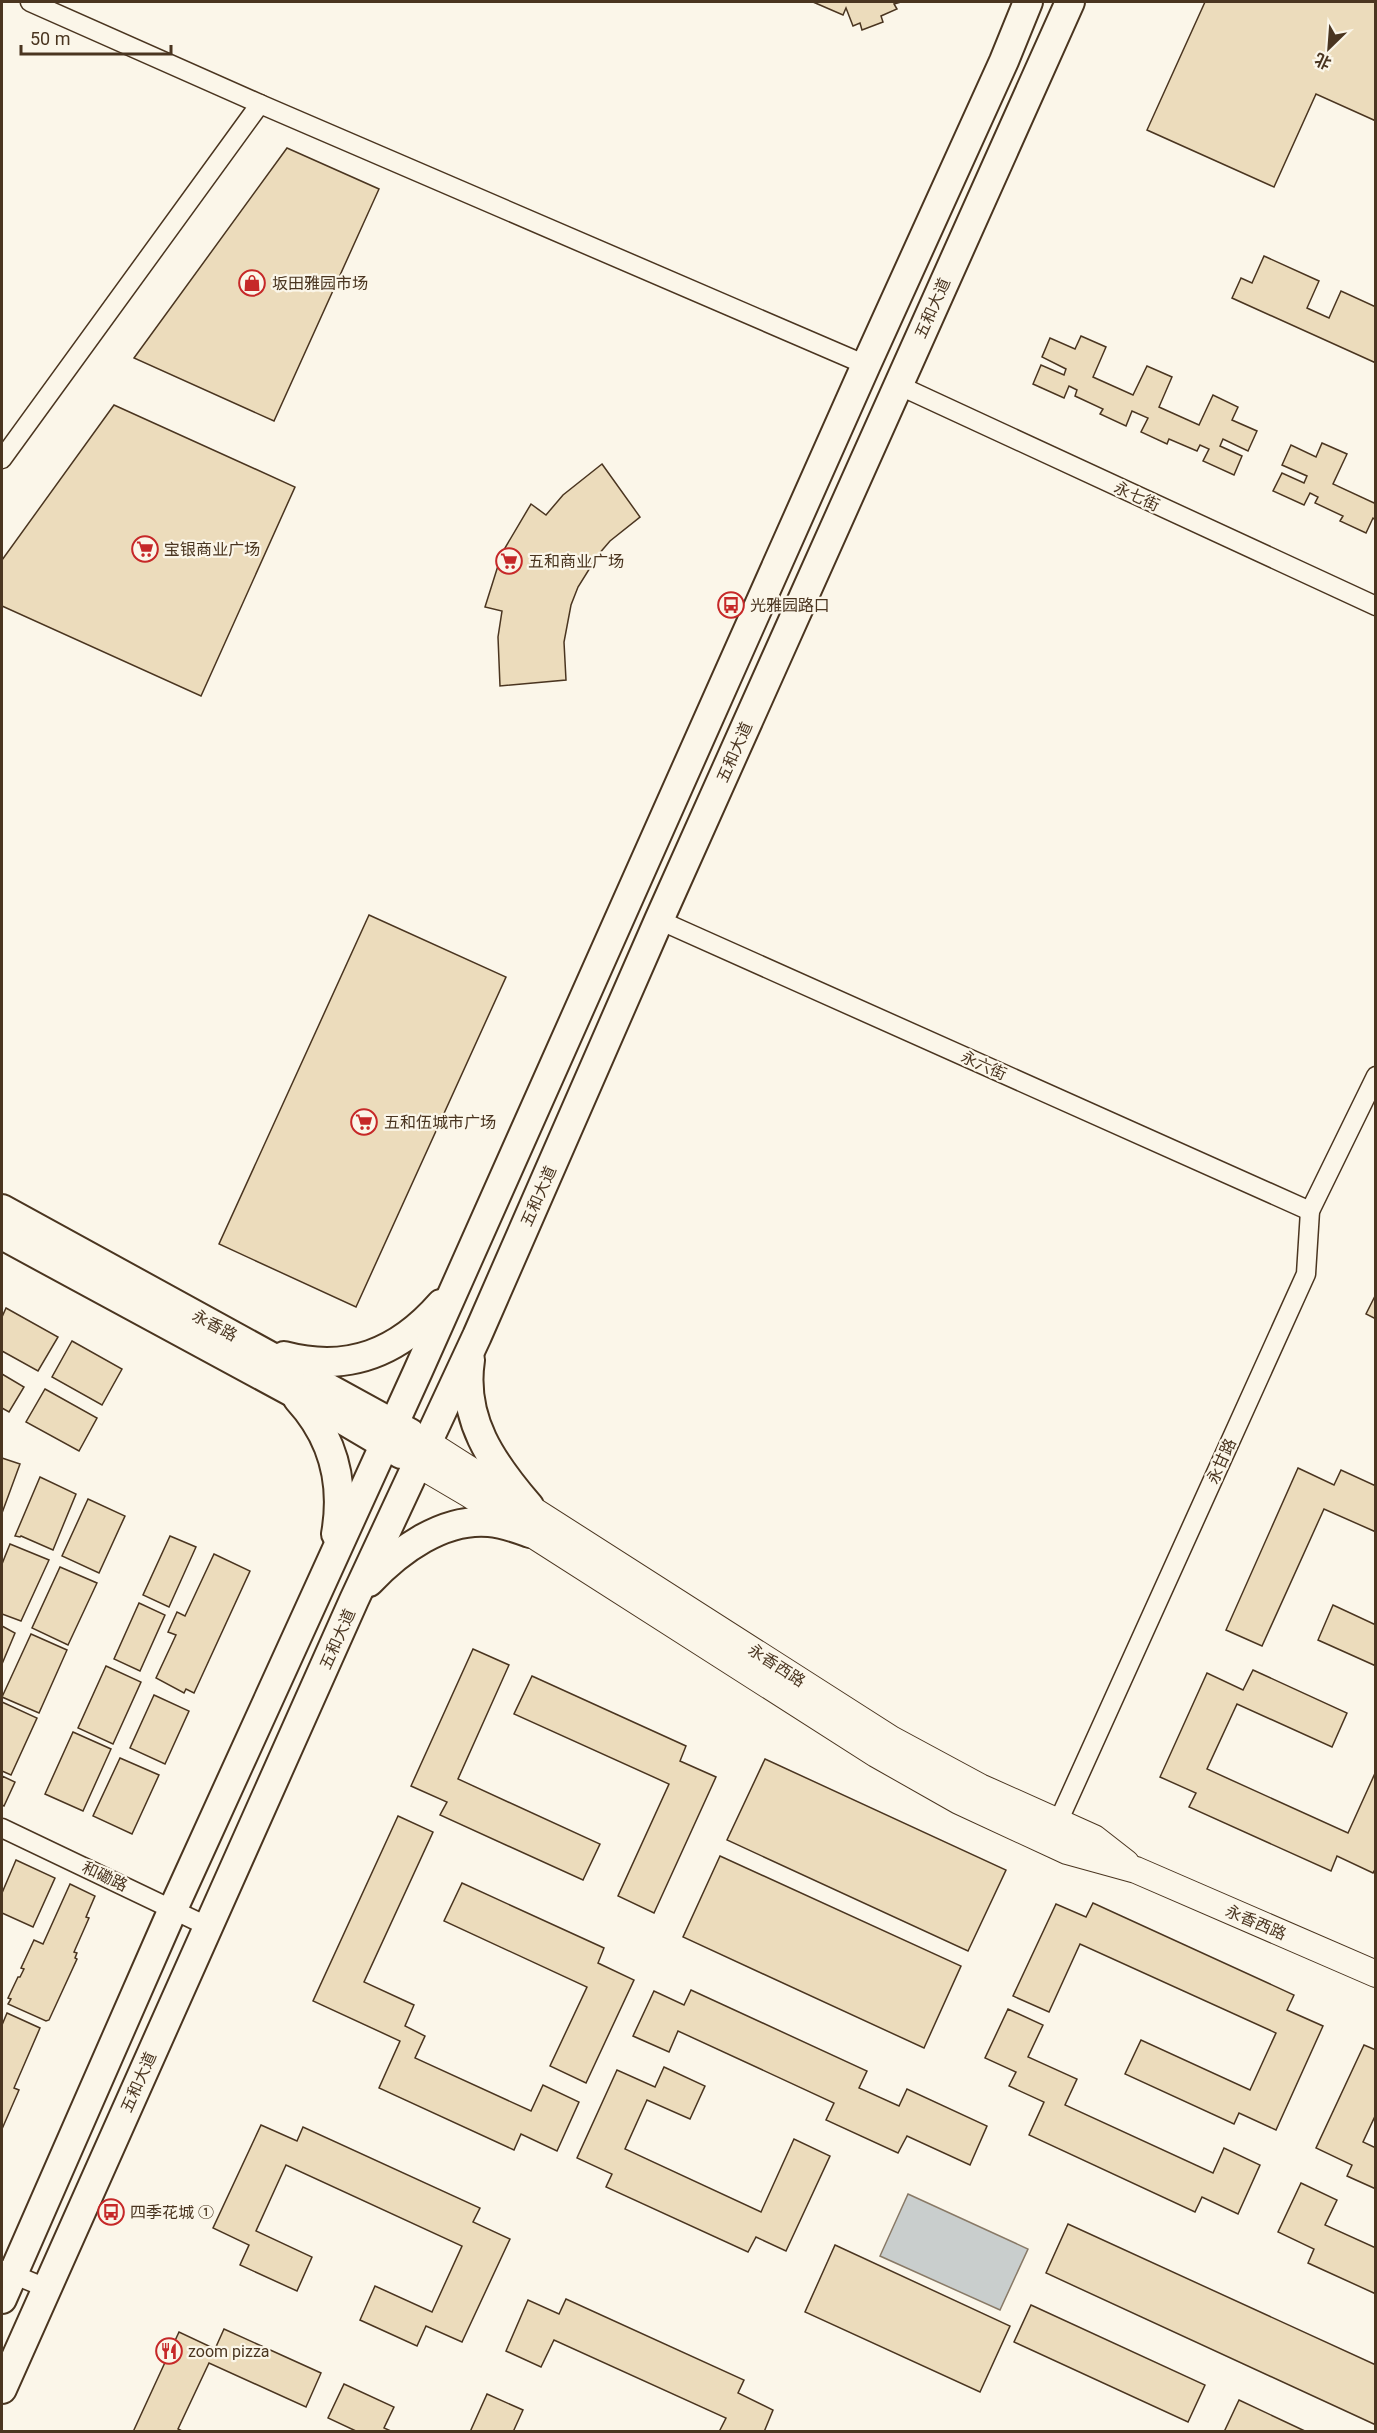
<svg xmlns="http://www.w3.org/2000/svg" width="1377" height="2433" font-family="Roboto,'Noto Sans SC',sans-serif">
<rect width="100%" height="100%" fill="#fbf6e9"/>
<!-- water -->
<path fill="#c9cecd" stroke="#887966" stroke-width="1.5" d="M908,2194L1028,2249L1000,2310L880,2256Z"/>
<!-- building -->
<g fill="#ecdcbc" stroke="#4a3520" stroke-width="1.5">
<path d="M813,2H901L894,4L897,9L881,16L883,22L862,30L860,23L853,26L846,8L843,15Z"/>
<path d="M1205,2H1376V121L1316,94L1274,187L1147,130Z"/>
<path d="M287,148L379,189L274,421L134,358Z"/>
<path d="M1264,256L1319,281L1307,308L1329,318L1341,291L1376,307V363L1232,298L1241,278L1252,283Z"/>
<path d="M1081,336L1106,347L1093,377L1133,395L1147,366L1172,377L1159,407L1199,425L1213,395L1238,407L1232,420L1257,431L1248,451L1223,439L1220,446L1242,456L1234,475L1203,461L1209,449L1200,445L1197,451L1169,439L1167,444L1141,432L1148,418L1132,411L1126,426L1100,414L1103,409L1075,396L1077,390L1069,386L1064,398L1033,384L1041,365L1064,375L1066,369L1042,357L1050,338L1075,349Z"/>
<path d="M114,405L295,487L201,696L2,606V560Z"/>
<path d="M1322,443L1347,454L1333,484L1374,503L1376,499V520L1373,518L1366,533L1340,521L1343,516L1315,503L1318,497L1310,493L1304,505L1273,491L1282,473L1304,483L1307,476L1282,465L1291,445L1316,457Z"/>
<path d="M602,464L640,517L610,541L598,555L578,587L571,605L564,642L566,680L500,686L498,637L502,611L485,607L502,553L531,504L546,515L563,495Z"/>
<path d="M369,915L506,977L356,1307L219,1244Z"/>
<path d="M1376,1294V1319L1366,1314Z"/>
<path d="M6,1308L58,1337L38,1371L2,1351V1317Z"/>
<path d="M72,1341L122,1369L102,1405L52,1377Z"/>
<path d="M2,1374L24,1387L9,1412L2,1408Z"/>
<path d="M45,1389L97,1418L79,1451L26,1422Z"/>
<path d="M2,1458L20,1464L2,1513Z"/>
<path d="M1298,1468L1334,1485L1341,1470L1376,1486V1532L1324,1509L1262,1646L1226,1630Z"/>
<path d="M40,1477L76,1494L53,1550L21,1536L20,1537L15,1536Z"/>
<path d="M88,1499L125,1516L99,1573L62,1556Z"/>
<path d="M170,1536L196,1547L169,1607L143,1595Z"/>
<path d="M10,1544L49,1560L21,1621L2,1614V1564Z"/>
<path d="M214,1554L250,1571L194,1693L186,1689L184,1693L156,1678L176,1635L168,1632L177,1612L185,1616Z"/>
<path d="M60,1567L97,1583L68,1645L32,1628Z"/>
<path d="M139,1603L165,1615L140,1671L114,1659Z"/>
<path d="M1333,1605L1376,1625V1666L1318,1640Z"/>
<path d="M2,1626L15,1633L2,1664Z"/>
<path d="M31,1634L67,1650L39,1713L2,1697Z"/>
<path d="M473,1649L509,1665L458,1779L600,1844L583,1880L440,1815L447,1802L411,1786Z"/>
<path d="M106,1666L141,1682L113,1744L78,1728Z"/>
<path d="M1253,1670L1347,1713L1332,1747L1237,1704L1207,1769L1348,1833L1376,1771V1868L1373,1873L1337,1856L1331,1871L1189,1807L1196,1793L1160,1777L1207,1673L1243,1690Z"/>
<path d="M532,1676L686,1746L680,1761L716,1777L654,1913L618,1896L669,1784L514,1714Z"/>
<path d="M154,1695L189,1711L165,1764L130,1748Z"/>
<path d="M2,1702L37,1718L11,1775L2,1771Z"/>
<path d="M73,1732L111,1749L83,1811L45,1794Z"/>
<path d="M120,1758L159,1775L132,1834L93,1816Z"/>
<path d="M765,1759L1006,1870L968,1951L727,1840Z"/>
<path d="M2,1776L15,1782L4,1806L2,1805Z"/>
<path d="M398,1816L433,1832L364,1982L414,2005L405,2026L425,2036L415,2058L531,2111L543,2085L579,2102L557,2151L521,2134L514,2150L379,2088L400,2041L313,2001Z"/>
<path d="M720,1856L961,1966L924,2048L683,1937Z"/>
<path d="M16,1860L55,1878L33,1927L2,1913V1893Z"/>
<path d="M462,1883L604,1948L598,1963L634,1980L586,2083L550,2066L587,1987L444,1921Z"/>
<path d="M70,1884L95,1896L86,1917L89,1918L74,1952L77,1953L75,1958L77,1959L49,2020L46,2021L8,2004L11,1999L8,1998L18,1977H20L24,1969L21,1968L34,1940L43,1944Z"/>
<path d="M1093,1903L1294,1995L1287,2010L1323,2026L1276,2130L1239,2113L1234,2124L1125,2074L1141,2040L1250,2090L1276,2033L1080,1944L1049,2012L1013,1996L1056,1904L1086,1917Z"/>
<path d="M691,1990L867,2071L859,2088L899,2106L907,2089L987,2126L970,2165L907,2136L898,2153L826,2120L834,2103L678,2031L669,2052L633,2036L654,1991L684,2005Z"/>
<path d="M1008,2009L1043,2025L1028,2057L1077,2079L1065,2105L1213,2173L1224,2148L1260,2165L1238,2214L1202,2197L1195,2212L1029,2135L1044,2102L1009,2086L1016,2072L985,2058Z"/>
<path d="M7,2013L40,2028L14,2088L19,2090L2,2129V2025Z"/>
<path d="M1364,2045L1376,2050V2114L1363,2142L1376,2148V2189L1347,2176L1352,2165L1316,2148Z"/>
<path d="M664,2067L705,2086L690,2119L647,2100L625,2149L761,2212L794,2139L830,2156L786,2251L756,2237L748,2252L606,2187L612,2174L577,2158L617,2070L655,2087Z"/>
<path d="M261,2125L297,2141L303,2127L480,2208L473,2222L510,2239L462,2342L426,2326L417,2346L360,2320L375,2286L432,2312L462,2246L286,2165L256,2231L312,2257L297,2291L240,2265L249,2245L213,2228Z"/>
<path d="M1301,2183L1337,2200L1325,2225L1376,2248V2294L1308,2263L1314,2249L1278,2232Z"/>
<path d="M1068,2224L1376,2365V2425L1046,2273Z"/>
<path d="M835,2245L1010,2326L980,2392L805,2312Z"/>
<path d="M566,2299L744,2380L738,2393L773,2410L764,2432H719L726,2418L554,2340L541,2367L506,2351L528,2300L559,2314Z"/>
<path d="M1031,2305L1205,2385L1188,2422L1014,2342Z"/>
<path d="M224,2329L321,2373L306,2407L209,2363L178,2429L184,2432H133L179,2332L215,2349Z"/>
<path d="M344,2384L394,2407L384,2428L393,2432H358L328,2418Z"/>
<path d="M487,2394L523,2410L513,2432H470Z"/>
<path d="M1239,2400L1307,2432H1224Z"/>
</g>
<g fill="none" stroke-linecap="round" stroke-linejoin="round">
<!-- street casing -->
<g stroke="#4a3520" stroke-width="21">
<g id="street">
<path d="M30,2L260,104L866,365"/>
<path d="M898,385L1376,606"/>
<path d="M2,459L260,104"/>
<path d="M659,920L1310,1211"/>
<path d="M2,1828L207,1926"/>
<path d="M1053,1833L1306,1274L1310,1211L1376,1076"/>
<path d="M3,2270L46,2288"/>
</g>
</g>
<!-- secondary casing -->
<g stroke="#4a3520" stroke-width="28">
<g id="secondary">
<path d="M428,1443L891,1739L980,1787L1094,1838L1126,1863"/>
<path d="M418,1464L469,1494L876,1754L959,1801L1067,1851L1136,1870L1376,1974"/>
</g>
</g>
<!-- primary casing -->
<g stroke="#4a3520" stroke-width="32">
<g id="primary">
<path d="M2,1209L410,1433"/>
<path d="M2,1235L340,1418L401,1454"/>
<path d="M284,1356C348,1373 398,1353 441,1304"/>
<path d="M470,1360C461,1419 492,1463 529,1506"/>
<path d="M298,1399C333,1437 345,1483 336,1534"/>
<path d="M369,1582C399,1550 443,1518 489,1522C503,1523 516,1528 530,1533"/>
<path d="M2,2299L173,1909L418,1371L866,365L1004,61L1028,2"/>
<path d="M2,2389L354,1600L477,1336L659,920L1070,2"/>
</g>
</g>
<!-- street -->
<use href="#street" stroke="#fbf6e9" stroke-width="18"/>
<!-- secondary -->
<use href="#secondary" stroke="#fbf6e9" stroke-width="26"/>
<!-- primary -->
<use href="#primary" stroke="#fbf6e9" stroke-width="28"/>
</g>
<!-- icons -->
<defs>
<g id="shop-ring" transform="scale(1.35)"><circle r="9.5" fill="#fbf6e9" stroke="#c62828" stroke-width="1.5"/><path d="M-5-2.5h2.3a2.7 3.5 0 0 1 5.4 0H5L5.5 6h-11ZM-1.5-2.5h3a1.5 2.3 0 0 0-3 0Z" fill="#c62828"/></g>
<g id="supermarket-ring" transform="scale(1.35)"><circle r="9.5" fill="#fbf6e9" stroke="#c62828" stroke-width="1.5"/><path d="M-6-5.5h2.5l.6 2H6L4.5 2H-2.5L-4.4-4H-6ZM-1.5 3.2a1.3 1.3 0 1 0 .1 0ZM3 3.2a1.3 1.3 0 1 0 .1 0Z" fill="#c62828"/></g>
<g id="bus-ring" transform="scale(1.35)"><circle r="9.5" fill="#fbf6e9" stroke="#c62828" stroke-width="1.5"/><path d="M-5-6H5V4H4V6H2V4H-2V6H-4V4H-5ZM-3.5-4V0h7V-4ZM-3.5 1.2v1.5H-2V1.2ZM2 1.2v1.5H3.5V1.2Z" fill="#c62828"/></g>
<g id="restaurant-ring" transform="scale(1.35)"><circle r="9.5" fill="#fbf6e9" stroke="#c62828" stroke-width="1.5"/><path d="M-5-6h1v4h1v-4h1v4h1v-4h1v5L-1.5 .5V6h-2V.5L-5-1ZM5-6V6H3V1.5H1.5Q1.5-4 5-6Z" fill="#c62828"/></g>
</defs>
<g fill-rule="evenodd">
<use href="#shop-ring" x="252" y="283"/>
<use href="#supermarket-ring" x="145" y="549"/>
<use href="#supermarket-ring" x="509" y="561"/>
<use href="#bus-ring" x="731" y="605"/>
<use href="#supermarket-ring" x="364" y="1122"/>
<use href="#bus-ring" x="111" y="2212"/>
<use href="#restaurant-ring" x="169" y="2351"/>
</g>
<g text-anchor="middle" stroke-width="4.5" stroke-linejoin="round" paint-order="stroke">
<!-- poi labels -->
<g font-size="16" fill="#4a3520" stroke="#fbf6e9" text-anchor="start">
<text x="272" y="289">坂田雅园市场</text>
<text x="164" y="555">宝银商业广场</text>
<text x="528" y="567">五和商业广场</text>
<text x="750" y="611">光雅园路口</text>
<text x="384" y="1128">五和伍城市广场</text>
<text x="130" y="2218">四季花城 ①</text>
<text x="188" y="2357">zoom pizza</text>
</g>
<!-- street labels -->
<g font-size="16" fill="#4a3520" stroke="#fbf6e9">
<text transform="translate(932 308) rotate(-66)" y="6">五和大道</text>
<text transform="translate(1137 496) rotate(25)" y="6">永七街</text>
<text transform="translate(734 752) rotate(-66)" y="6">五和大道</text>
<text transform="translate(984 1065) rotate(24)" y="6">永六街</text>
<text transform="translate(538 1196) rotate(-66)" y="6">五和大道</text>
<text transform="translate(215 1325) rotate(28)" y="6">永香路</text>
<text transform="translate(1221 1461) rotate(-66)" y="6">永甘路</text>
<text transform="translate(337 1639) rotate(-66)" y="6">五和大道</text>
<text transform="translate(777 1665) rotate(33)" y="6">永香西路</text>
<text transform="translate(105 1876) rotate(25)" y="6">和磡路</text>
<text transform="translate(1256 1922) rotate(23)" y="6">永香西路</text>
<text transform="translate(138 2082) rotate(-66)" y="6">五和大道</text>
</g>
</g>
<!-- border -->
<rect width="1377" height="2433" fill="none" stroke="#4a3520" stroke-width="6"/>
<!-- north arrow -->
<g transform="translate(1329 48) rotate(205)" stroke="#fbf6e9" stroke-width="4.5" paint-order="stroke">
<path d="M0-4.5L10 22L0 15L-10 22Z" fill="#4a3520"/>
<text y="-9" font-size="16" font-weight="bold" text-anchor="middle" fill="#4a3520">北</text>
</g>
<!-- scale -->
<path d="M21 45v9h150v-9" fill="none" stroke="#4a3520" stroke-width="3"/>
<text x="30" y="45" font-size="18" fill="#4a3520" stroke="#fbf6e9" stroke-width="4.5" paint-order="stroke">50 m</text>
</svg>
